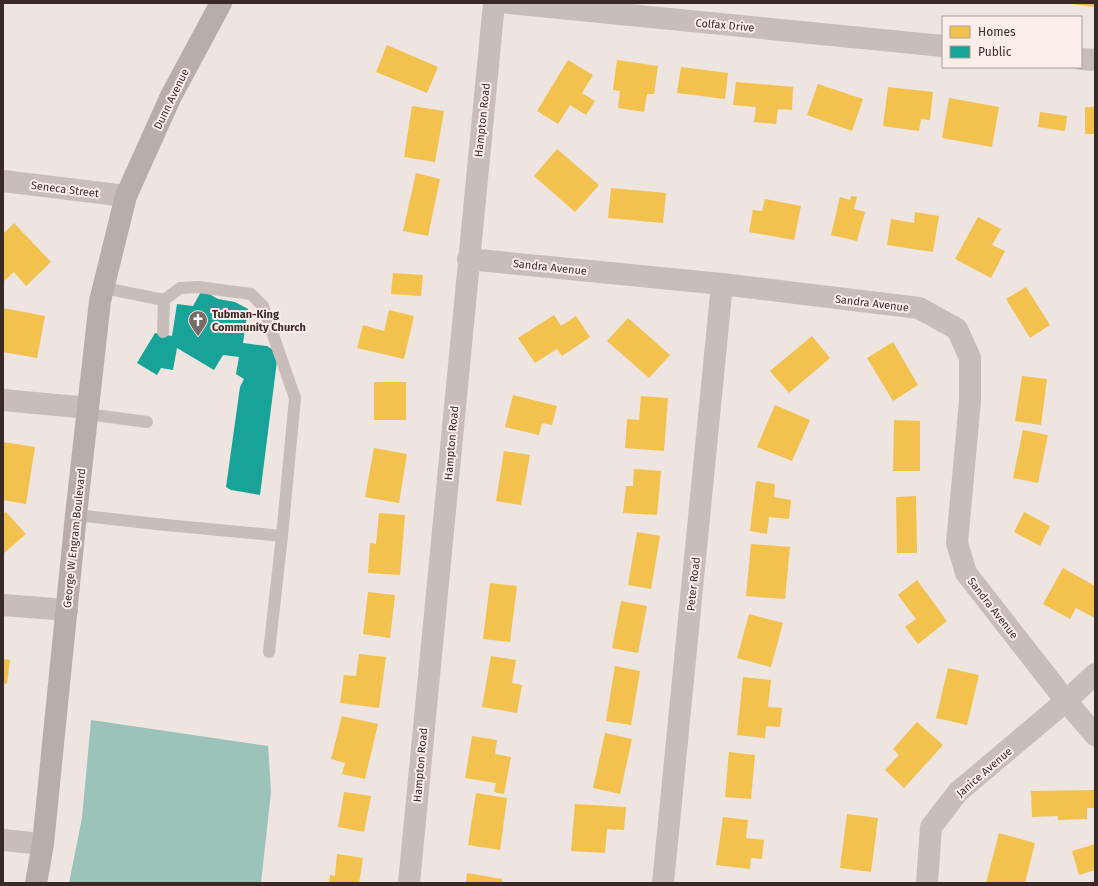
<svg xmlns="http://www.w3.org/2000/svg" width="1098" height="886" font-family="'Fira Sans',sans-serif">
<rect width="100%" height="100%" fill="#eee5e1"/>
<!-- water -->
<path fill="#9bc3ba" d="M91,720L268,746V744L271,792L261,883H69L82,818Z"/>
<!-- homes -->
<g fill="#f2c14e">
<path d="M1071,3H1095V7L1071,4Z"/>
<path d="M387,45L438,67L427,93L376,72Z"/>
<path d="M568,60L593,75L582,93L595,101L586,115L570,105L558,124L537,111Z"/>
<path d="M617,60L658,66L654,94H647L644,112L618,108L620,91L613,90Z"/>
<path d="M681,67L728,73L725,99L677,93Z"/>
<path d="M736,82L793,87L792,110L778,109L776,124L754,122L756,107L733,105Z"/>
<path d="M818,84L863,99L852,131L807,115Z"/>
<path d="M888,87L933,92L930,120L921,119L919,131L883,126Z"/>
<path d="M949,98L999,107L992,147L942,138Z"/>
<path d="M412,106L444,111L435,162L404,157Z"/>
<rect x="1085" y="107" width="10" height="27"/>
<path d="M1040,112L1067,116L1065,131L1038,127Z"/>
<path d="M557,149L599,185L575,212L534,176Z"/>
<path d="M416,173L440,179L428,236L403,231Z"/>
<path d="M611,188L666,193L663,223L608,218Z"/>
<path d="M851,196L857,197L854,209L865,212L857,241L831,235L840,197L850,200Z"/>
<path d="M765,199L801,206L794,240L749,232L753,210L762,211Z"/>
<path d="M915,212L939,216L933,252L887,245L891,219L914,223Z"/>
<path d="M978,217L1001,229L992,245L1005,251L991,278L955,259Z"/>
<path d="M14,223L51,262L26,286L14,272L4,281L3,279V234Z"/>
<path d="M393,273L423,275L421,296L391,294Z"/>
<path d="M1026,287L1050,325L1030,338L1006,299Z"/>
<path d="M3,308L45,316L37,358L3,352Z"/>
<path d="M389,310L414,316L404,359L357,348L363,325L384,331Z"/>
<path d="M554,315L561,326L576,316L590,337L562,356L557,349L535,363L518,338Z"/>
<path d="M628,318L670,355L649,378L607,341Z"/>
<path d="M812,336L830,358L789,393L770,371Z"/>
<path d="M893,342L918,385L893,401L867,358Z"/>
<path d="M1022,376L1047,379L1041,425L1015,421Z"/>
<rect x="374" y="382" width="32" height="38"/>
<path d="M513,395L557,406L552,425L542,423L539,435L505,427Z"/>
<path d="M641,396L668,398L664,451L625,448L627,419L639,420Z"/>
<path d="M775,405L810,420L792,461L757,447Z"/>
<path d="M894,420L920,421V471H893Z"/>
<path d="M1023,430L1048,435L1038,483L1013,478Z"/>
<path d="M3,442L35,447L26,504L3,500Z"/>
<path d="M374,448L407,454L399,503L365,497Z"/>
<path d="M504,451L530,455L521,505L496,501Z"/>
<path d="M634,469L661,471L657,515L623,513L626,486H633Z"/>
<path d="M756,481L775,484L774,497L791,500L789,519L769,517L767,534L750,531Z"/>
<path d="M916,496L917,553H897L896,497Z"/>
<path d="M6,512L26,534L3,554V514Z"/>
<path d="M1024,512L1050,526L1040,546L1014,532Z"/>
<path d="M379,513L405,515L400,575L368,573L370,543L376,544Z"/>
<path d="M637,532L660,536L651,589L628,585Z"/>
<path d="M751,544L790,547L785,599L746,596Z"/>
<path d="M1063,568L1095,586V618L1076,608L1070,619L1043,604Z"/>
<path d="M917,580L947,621L918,644L905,627L916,619L898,595Z"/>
<path d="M490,583L517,586L510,642L483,639Z"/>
<path d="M368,592L395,595L390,638L363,634Z"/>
<path d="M621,601L647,606L638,653L612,648Z"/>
<path d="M749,614L783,623L771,667L737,658Z"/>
<path d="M359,654L386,657L379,708L340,703L344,675L356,676Z"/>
<path d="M491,656L516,660L512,683L522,685L517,713L482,707Z"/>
<path d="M3,659L10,660L7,684L3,683Z"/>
<path d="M615,666L640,671L631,725L606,721Z"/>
<path d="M948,668L979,675L967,725L936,718Z"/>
<path d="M743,677L771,680L768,707L782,708L780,727L766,726L765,738L737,735Z"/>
<path d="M342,716L378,724L365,779L342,774L345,763L331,759Z"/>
<path d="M917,722L943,745L904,788L885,770L899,755L893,749Z"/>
<path d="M605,733L632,739L620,794L593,788Z"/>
<path d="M472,736L497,740L495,754L511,757L504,794L494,792L496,783L465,778Z"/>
<path d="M729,752L755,755L751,799L725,797Z"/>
<path d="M1095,790V808H1087V819L1058,820V816L1032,817L1031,791Z"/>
<path d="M344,792L371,796L364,832L338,827Z"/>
<path d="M476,793L507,798L500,850L468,845Z"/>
<path d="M575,804L626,807L624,830L607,829L605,853L571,851Z"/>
<path d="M847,814L878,818L871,872L840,868Z"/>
<path d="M723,817L748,820L746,838L764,840L762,859L751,858L750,869L716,865Z"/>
<path d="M999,833L1035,843L1025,883H986Z"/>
<path d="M1095,844V870L1079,875L1072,851Z"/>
<path d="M337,854L363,858L359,883H329L330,875L335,876Z"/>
<path d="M467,873L502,879V883H466Z"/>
</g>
<!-- public -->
<path fill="#17a398" d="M202,290L218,299L235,302L248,309L243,343L267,346L278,353L260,495L231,490L226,487L240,387L244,379L236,374L239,357L223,355L214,370L177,348L173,370L161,368L157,375L137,363L155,333L172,336L177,304L193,306Z"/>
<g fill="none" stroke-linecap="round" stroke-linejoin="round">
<!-- lane -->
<g stroke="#c8bdb9" stroke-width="12">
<path d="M104,288L164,300L180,288L198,287L251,294L263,306L295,398L282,536"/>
<path d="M163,332L164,300"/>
<path d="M87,414L147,422"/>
<path d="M76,515L156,524L282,536L269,652"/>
</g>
<!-- street -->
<g stroke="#c8bdb9" stroke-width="22">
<path d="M508,3L943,46"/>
<path d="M1081,59L1095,60"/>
<path d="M3,181L126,196"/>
<path d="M468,259L722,284L919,308L957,329L970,358V401L957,543L966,573L1066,701L1095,735"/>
<path d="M3,400L88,408"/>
<path d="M3,605L67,610"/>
<path d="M3,840L43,844"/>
<path d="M409,883L494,3"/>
<path d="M663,883L722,284"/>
<path d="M927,883L931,827L958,792L1066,701L1095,674"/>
</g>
<!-- secondary -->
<path stroke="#b8adaa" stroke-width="22" d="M36,883L43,844L76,515L100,301L126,196L171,96L221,3"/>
</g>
<!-- icons -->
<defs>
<g id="church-pin" transform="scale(1)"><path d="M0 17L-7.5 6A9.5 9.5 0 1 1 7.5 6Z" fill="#786b68" stroke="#fbeee8"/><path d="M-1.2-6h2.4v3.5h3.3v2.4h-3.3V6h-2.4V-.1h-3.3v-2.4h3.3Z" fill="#fff"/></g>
</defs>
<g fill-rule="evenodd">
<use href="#church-pin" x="198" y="320"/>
</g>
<g text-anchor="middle" stroke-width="4" stroke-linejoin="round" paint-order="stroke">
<!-- street labels -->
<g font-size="11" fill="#392927" stroke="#fbeee8">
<text transform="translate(725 25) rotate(5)" y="4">Colfax Drive</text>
<text transform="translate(171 99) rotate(-64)" y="4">Dunn Avenue</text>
<text transform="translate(482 120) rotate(-84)" y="4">Hampton Road</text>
<text transform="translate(65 189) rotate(7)" y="4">Seneca Street</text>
<text transform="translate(550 267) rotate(6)" y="4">Sandra Avenue</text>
<text transform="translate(872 303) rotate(7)" y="4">Sandra Avenue</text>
<text transform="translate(451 443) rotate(-85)" y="4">Hampton Road</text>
<text transform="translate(74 538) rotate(-84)" y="4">George W Engram Boulevard</text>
<text transform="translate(693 584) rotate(-84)" y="4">Peter Road</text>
<text transform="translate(993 608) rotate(52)" y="4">Sandra Avenue</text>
<text transform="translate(420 765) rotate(-85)" y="4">Hampton Road</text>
<text transform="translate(984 772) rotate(-41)" y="4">Janice Avenue</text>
</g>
<!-- poi labels -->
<g font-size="11" font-weight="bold" fill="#392927" stroke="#fbeee8" text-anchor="start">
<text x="212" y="318">Tubman-King<tspan x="212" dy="13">Community Church</tspan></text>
</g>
</g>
<!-- border -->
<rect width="1098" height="886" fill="none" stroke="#392927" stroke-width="8"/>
<!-- legend -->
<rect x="942" y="16" width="140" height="52" fill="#fbeee8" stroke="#ad9f9b"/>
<rect x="950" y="26" width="20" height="12" fill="#f2c14e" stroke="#ad9f9b"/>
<text x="978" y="36" font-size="12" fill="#392927">Homes</text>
<rect x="950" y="46" width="20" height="12" fill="#17a398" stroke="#ad9f9b"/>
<text x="978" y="56" font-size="12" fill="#392927">Public</text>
</svg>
